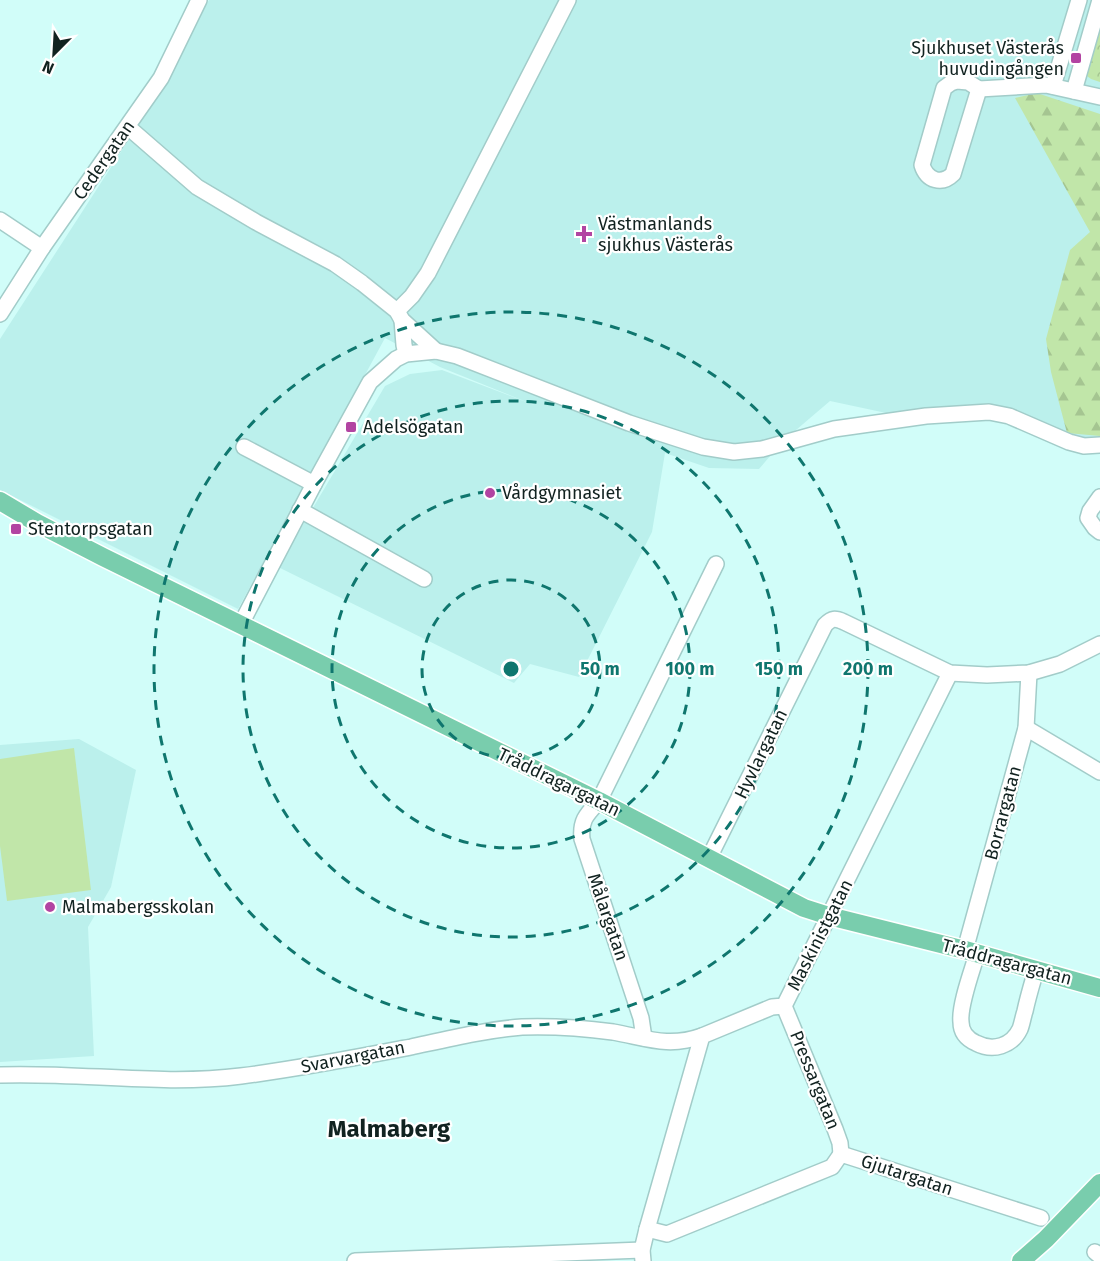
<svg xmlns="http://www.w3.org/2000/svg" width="1100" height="1261" font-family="'Fira Sans',sans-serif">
<defs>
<pattern id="forest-firs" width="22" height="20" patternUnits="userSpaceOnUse" patternTransform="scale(1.5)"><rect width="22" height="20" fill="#c1e6a9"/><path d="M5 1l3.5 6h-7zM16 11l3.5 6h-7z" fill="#a5c591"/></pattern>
<pattern id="park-crowns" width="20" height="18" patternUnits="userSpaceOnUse" patternTransform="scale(1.5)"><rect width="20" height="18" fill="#c1e6a9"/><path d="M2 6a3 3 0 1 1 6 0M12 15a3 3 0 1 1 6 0" fill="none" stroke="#a5c591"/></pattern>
</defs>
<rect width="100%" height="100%" fill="#d1fdf9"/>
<!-- built -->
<g fill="#bbf0ec">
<path d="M209,0H1100V448L1004,421L966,419L933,423L830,401L782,442L759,469L709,468L665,453L652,532L579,677L530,664L514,683L278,567L385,386L410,374L442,370L534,405L440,367L385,338L238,609L0,490V339L135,130Z"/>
<path d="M79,739L136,770L111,887L88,927L94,1056L0,1062V745Z"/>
</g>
<!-- forest -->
<path fill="url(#forest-firs)" d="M1037,93L1100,114V436L1067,433L1051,372L1046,339L1070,250L1090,232L1015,98Z"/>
<!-- park -->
<path fill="url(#park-crowns)" d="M1100,27V82L1091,79L1087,76L1088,66Z"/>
<!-- garden -->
<path fill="#c1e6a9" d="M74,748L91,890L7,901L0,846V759Z"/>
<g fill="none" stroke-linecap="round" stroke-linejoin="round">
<!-- minor casing -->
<g stroke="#a2ccc9" stroke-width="18">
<g id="minor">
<path d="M957,81L968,82L979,89L953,174C942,185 927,181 922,165L944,88L951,83Z"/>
<path d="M1053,86L1079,0"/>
<path d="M979,89L1046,85L1100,97"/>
<path d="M1074,91L1100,0"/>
<path d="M128,127L197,187L256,222L335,264L362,283L397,311L402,320L436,351"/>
<path d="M0,220L42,248"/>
<path d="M397,311L412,296L428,273L568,0"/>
<path d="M0,314L42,248L161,78L199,0"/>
<path d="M402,320L404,345L406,354"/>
<path d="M244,447L314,484"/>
<path d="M1100,497L1090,511L1088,518L1095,528L1100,532"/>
<path d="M300,510L424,579"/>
<path d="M241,624L314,484L370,382L396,359L406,354L436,351L457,356L629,423L703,447L734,452L762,449L834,429L926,416L989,412L1009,416L1069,442L1084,446L1100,445"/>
<path d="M1026,728L1100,772"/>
<path d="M709,858L825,625C832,618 835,618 844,622L950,673L987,675L1029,673L1060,664L1100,644"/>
<path d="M965,950L1026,728L1029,673"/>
<path d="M977,954C972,971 959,1006 961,1022C961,1033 967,1039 976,1043C993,1052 1012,1046 1020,1029C1022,1024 1023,1017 1025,1011C1028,997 1032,984 1036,970"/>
<path d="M784,1006L835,1129L840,1143L841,1154"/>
<path d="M644,1038L641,1018L582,839C580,820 587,814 599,801L716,564"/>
<path d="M0,1075C80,1072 161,1086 241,1076C298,1069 354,1058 411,1047C448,1039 485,1030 522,1027C553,1026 583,1028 613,1032C647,1038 668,1048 702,1036"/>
<path d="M841,1154L1041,1218"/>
<path d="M647,1229L667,1234L832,1167L841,1154"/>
<path d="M1095,1252L1100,1256"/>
<path d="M355,1261L642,1250"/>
<path d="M643,1261L642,1250L647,1229L702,1036L772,1007L784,1006L950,673"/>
</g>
</g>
<!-- major casing -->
<g stroke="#fff" stroke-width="21">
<g id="major">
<path d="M0,501L37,523L103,557L599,801L804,908L829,916L965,950L1100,988"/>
<path d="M1021,1261L1046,1239L1100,1183"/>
</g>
</g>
<!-- minor -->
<use href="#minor" stroke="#fff" stroke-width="15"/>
<!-- major -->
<use href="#major" stroke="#79cdad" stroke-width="18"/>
</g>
<!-- distance rings -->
<g fill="none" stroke="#0f766e" stroke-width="3" stroke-dasharray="10 8">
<circle cx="511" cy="669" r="89"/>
<circle cx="511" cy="669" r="179"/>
<circle cx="511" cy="669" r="268"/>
<circle cx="511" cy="669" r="357"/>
</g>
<!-- markers -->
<g fill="#b244a2" stroke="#fff" stroke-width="2">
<rect x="1070" y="52" width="12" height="12" rx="3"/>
<path d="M581 225h6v6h6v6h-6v6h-6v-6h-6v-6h6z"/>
<rect x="345" y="421" width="12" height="12" rx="3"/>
<circle cx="490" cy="493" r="6"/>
<rect x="10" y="523" width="12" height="12" rx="3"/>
<circle cx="50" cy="907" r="6"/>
</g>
<g text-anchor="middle" stroke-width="4.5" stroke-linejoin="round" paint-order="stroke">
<!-- poi labels -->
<g font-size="18" fill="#112220" stroke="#fff" text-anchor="start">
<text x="1064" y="54" text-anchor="end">Sjukhuset Västerås<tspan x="1064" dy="21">huvudingången</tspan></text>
<text x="598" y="230">Västmanlands<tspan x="598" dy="21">sjukhus Västerås</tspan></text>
<text x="363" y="433">Adelsögatan</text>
<text x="502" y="499">Vårdgymnasiet</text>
<text x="28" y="535">Stentorpsgatan</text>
<text x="62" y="913">Malmabergsskolan</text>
</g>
<!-- street labels -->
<g font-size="18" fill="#112220" stroke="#fff">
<text transform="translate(104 160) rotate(-55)" y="6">Cedergatan</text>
<text transform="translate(761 754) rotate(-64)" y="6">Hyvlargatan</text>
<text transform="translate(559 782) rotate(26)" y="6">Tråddragargatan</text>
<text transform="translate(1003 813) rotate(-75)" y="6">Borrargatan</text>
<text transform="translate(608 917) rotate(71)" y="6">Målargatan</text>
<text transform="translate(820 935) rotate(-63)" y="6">Maskinistgatan</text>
<text transform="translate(1007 962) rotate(15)" y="6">Tråddragargatan</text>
<text transform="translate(353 1057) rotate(-11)" y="6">Svarvargatan</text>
<text transform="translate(815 1080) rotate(68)" y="6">Pressargatan</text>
<text transform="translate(907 1175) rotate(18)" y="6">Gjutargatan</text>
</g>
<!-- district labels -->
<g font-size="24" font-weight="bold" fill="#112220" stroke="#fff">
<text x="389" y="1137">Malmaberg</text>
</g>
</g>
<circle cx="511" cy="669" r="9" fill="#0f766e" stroke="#fff" stroke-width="3"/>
<g font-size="18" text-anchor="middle" font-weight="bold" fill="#0f766e" stroke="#fff" stroke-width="4.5" stroke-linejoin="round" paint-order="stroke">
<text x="600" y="675">50 m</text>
<text x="690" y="675">100 m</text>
<text x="779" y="675">150 m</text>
<text x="868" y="675">200 m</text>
</g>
<!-- north arrow -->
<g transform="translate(54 54) rotate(204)" stroke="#ffffff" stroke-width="4.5" paint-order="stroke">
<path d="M0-4.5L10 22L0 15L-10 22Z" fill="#112220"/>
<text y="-9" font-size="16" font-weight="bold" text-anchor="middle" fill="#112220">N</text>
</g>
</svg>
